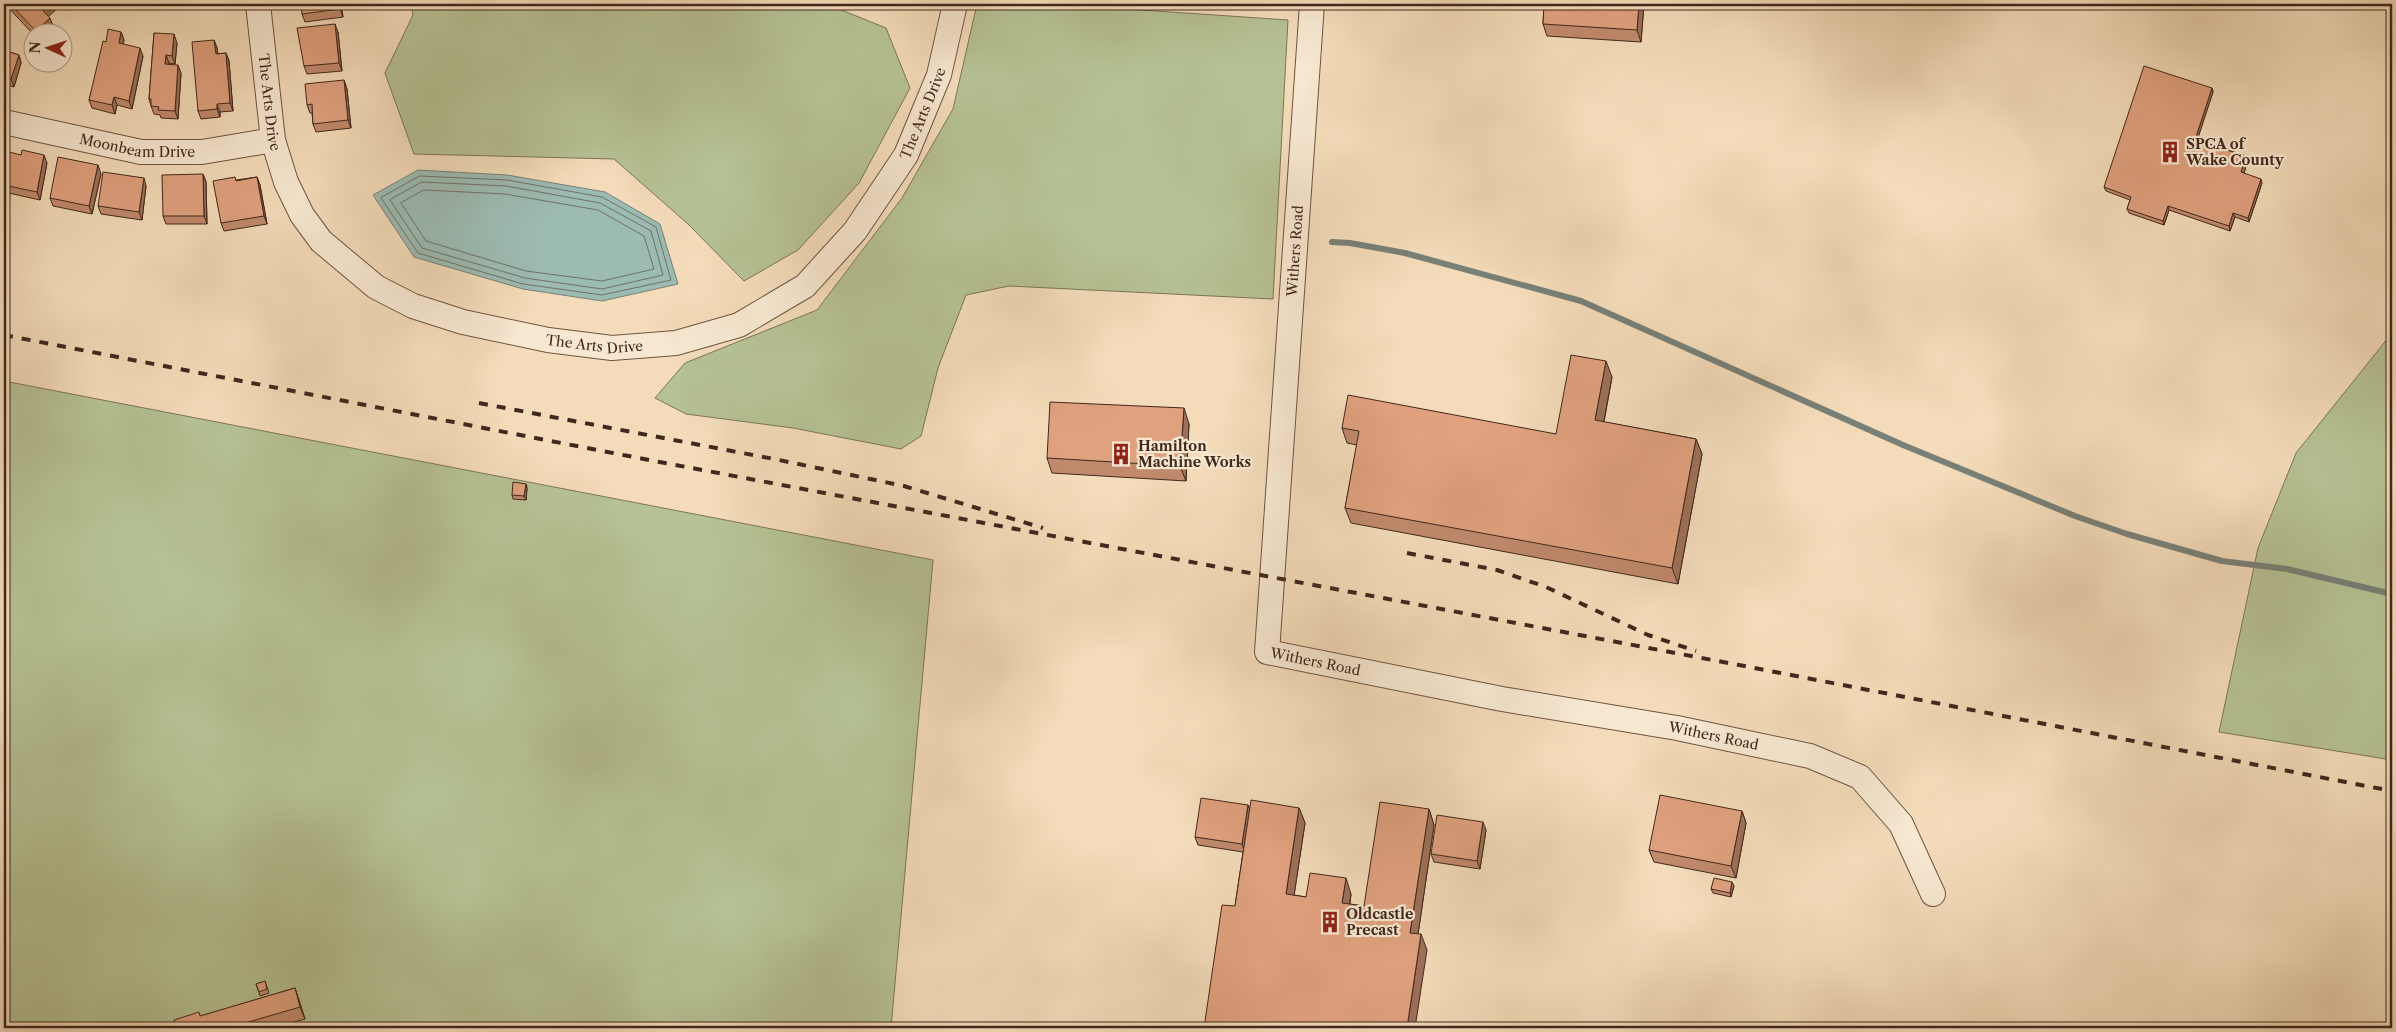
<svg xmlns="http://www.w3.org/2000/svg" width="2396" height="1032" font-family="'Libre Caslon Text',serif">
<rect width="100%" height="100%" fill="#f4dcba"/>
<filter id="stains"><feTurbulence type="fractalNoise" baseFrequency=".004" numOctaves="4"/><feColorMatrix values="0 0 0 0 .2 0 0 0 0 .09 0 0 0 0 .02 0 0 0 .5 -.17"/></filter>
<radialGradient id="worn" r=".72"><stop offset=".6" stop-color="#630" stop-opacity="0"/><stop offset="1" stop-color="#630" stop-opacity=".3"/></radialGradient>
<!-- green -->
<g fill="#b6c294" stroke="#7c7558">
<path d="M411,4H837L839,9L886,28L910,88L859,183L798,250L744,281L688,224L614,159L414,154L385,73L413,15Z"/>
<path d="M977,4H1053L1288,20L1273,299L1009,286L966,295L938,368L921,436L901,449L793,428L686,414L655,398L685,363L817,310L902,198L953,109Z"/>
<path d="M2392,333V760L2219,732L2258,548L2296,453Z"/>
<path d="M4,381L933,560L891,1028H4Z"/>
</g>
<!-- water -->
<path fill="#9cbbb3" stroke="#788077" d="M418,170L507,175L605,192L660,224L678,284L602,301L523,289L414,257L373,195Z"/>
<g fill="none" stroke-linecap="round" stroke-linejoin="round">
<!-- shore -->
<g stroke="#6e7268" stroke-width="1">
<path d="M420,176L507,180L602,197L656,227L671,280L602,295L523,284L418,253L381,198Z"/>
<path d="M422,182L506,186L600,203L651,231L663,275L602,289L525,278L422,248L390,200Z"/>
<path d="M424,190L505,194L598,210L644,236L654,269L602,281L526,271L426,241L401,203Z"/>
</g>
<!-- stream -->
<path stroke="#788077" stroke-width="6" d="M1332,242L1350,243L1405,253L1581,301L1903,445L2075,516L2127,534L2222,561L2287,569L2392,594"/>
<!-- street casing -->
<g stroke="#6e5544" stroke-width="26">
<g id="street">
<path id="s1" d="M258,4L273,140L286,182L302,215L321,241L376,287L413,306L463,322L548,340L612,348L676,343L739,325L805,286L855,231L906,155L939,75L955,4"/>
<path id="s2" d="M1312,4L1267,652L1502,699L1677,728L1810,756L1860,777L1901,824L1933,894"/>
<path id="s3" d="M4,122L141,152H202L273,140"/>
</g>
</g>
<!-- street -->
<use href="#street" stroke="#f8e8d2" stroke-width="24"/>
<!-- rail -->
<g stroke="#41281d" stroke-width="4" stroke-dasharray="9 9" stroke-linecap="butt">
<path d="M4,335L649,460L1739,665L2392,791"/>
<path d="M479,403L774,459L904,486L1043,528"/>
<path d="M1407,553L1497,570L1546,587L1648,635L1696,651"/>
</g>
</g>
<!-- wall -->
<g fill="#c18a6d" stroke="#41281d">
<path d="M5,4H61L48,16L53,26L46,32L32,33Z"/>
<path d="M341,4L343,17L305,22L302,14Z"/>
<path d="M1544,4H1644L1641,42L1547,36L1543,24Z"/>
<path d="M121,32L124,40L123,44L143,56L132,109L117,105L115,114L92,108L89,100L106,42Z"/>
<path d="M338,32L342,71L307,74L304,66Z"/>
<path d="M154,33L177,43L175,64L169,63V64L181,73L178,119L161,118L160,115L154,114L151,106L149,99Z"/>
<path d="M214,40L217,48L218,54L226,53L229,61L233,111L220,112V117L201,119L198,111Z"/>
<path d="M4,50L19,55L21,63L14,87L4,84Z"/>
<path d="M344,80L347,89L351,128L316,132L313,124L312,113H310L307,105Z"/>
<path d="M2212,88L2213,92L2197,140L2246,156L2248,160L2244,173L2262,183L2249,222L2235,217L2230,231L2169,210L2164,225L2129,213L2127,209L2130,200L2106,191L2104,187Z"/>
<path d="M4,155L47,163L40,200L4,192Z"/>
<path d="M101,174L92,214L53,206L50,198Z"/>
<path d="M203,174L206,182L207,224H166L163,216Z"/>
<path d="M257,177L260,185L267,224L224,231L221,223L236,180Z"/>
<path d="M146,186L142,220L101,214L98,206Z"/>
<path d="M1612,377L1604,422L1696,439L1702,454L1678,584L1351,523L1345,508L1357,445L1347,443L1342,428L1556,434Z"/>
<path d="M1189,424L1186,481L1052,473L1047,458Z"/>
<path d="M526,484L527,488L526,500L513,499L512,495Z"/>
<path d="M1248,805L1249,808H1299L1305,823L1294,895L1306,897L1351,894L1350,904L1364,906L1429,809L1434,825L1418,934L1427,950L1235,906L1243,852L1198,845L1195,837Z"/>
<path d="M1742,811L1746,823L1736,878L1654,862L1649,850Z"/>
<path d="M1486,830L1480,869L1434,862L1431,854Z"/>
<path d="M1734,886L1731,897L1713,893L1711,889Z"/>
<path d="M265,981L269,993L260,996L256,984Z"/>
<path d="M295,988L305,1019L272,1028H176L201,1016Z"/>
</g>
<!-- shaded-wall -->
<g fill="#9d7159" stroke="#41281d">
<path d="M50,4H62L46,19L43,11Z"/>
<path d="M339,4H341L343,17L340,9Z"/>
<path d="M1639,4H1644L1641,42L1637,30Z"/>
<path d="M50,18L53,26L46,32H36V31Z"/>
<path d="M335,24L338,32L342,71L339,63Z"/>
<path d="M121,32L124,40L122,51L119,43Z"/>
<path d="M174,34L177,43L175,64L172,56Z"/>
<path d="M214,40L217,48L219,62L216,54Z"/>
<path d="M140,48L143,56L132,109L129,101Z"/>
<path d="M226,53L229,61L233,111L230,103Z"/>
<path d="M19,55L21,63L14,87L11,79Z"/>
<path d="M166,55L169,63L168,72L165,64Z"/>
<path d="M178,65L181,73L178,119L175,111Z"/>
<path d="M344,80L347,89L351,128L348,120Z"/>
<path d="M2212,88L2213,92L2196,144L2195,140Z"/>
<path d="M114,97L117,105L115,114L112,105Z"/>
<path d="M217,104L220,112V117L217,109Z"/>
<path d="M44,155L47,163L40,200L37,192Z"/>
<path d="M2246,156L2248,160L2243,176L2241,172Z"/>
<path d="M98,165L101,174L92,214L89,206Z"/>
<path d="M203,174L206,182L207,224L204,216Z"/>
<path d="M257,177L260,185L267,224L264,216Z"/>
<path d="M144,178L146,186L142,220L139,212Z"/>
<path d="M2261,179L2262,183L2249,222L2248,218Z"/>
<path d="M2168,206L2169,210L2164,225L2163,221Z"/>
<path d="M2233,213L2235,217L2230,231L2229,226Z"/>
<path d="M1606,361L1612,377L1601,436L1595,420Z"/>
<path d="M1184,408L1189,424L1186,481L1180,466Z"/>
<path d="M1696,439L1702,454L1678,584L1672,568Z"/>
<path d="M526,484L527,488L526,500L524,496Z"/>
<path d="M1248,805L1251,813L1245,853L1242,844Z"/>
<path d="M1299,808L1305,823L1292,909L1286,894Z"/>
<path d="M1429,809L1434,825L1416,948L1410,933Z"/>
<path d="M1742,811L1746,823L1736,878L1731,866Z"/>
<path d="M1483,822L1486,830L1480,869L1477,861Z"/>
<path d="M1346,878L1351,894L1347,919L1342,903Z"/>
<path d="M1732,882L1734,886L1731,897L1730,893Z"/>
<path d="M1421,934L1427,950L1415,1028H1407Z"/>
<path d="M295,988L299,1000L305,1019L300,1007Z"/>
</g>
<!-- building -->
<g fill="#e0a17f" stroke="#41281d">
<path d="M10,4H50L43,11L50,18L36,31Z"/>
<path d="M301,4H339L340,9L302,14Z"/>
<path d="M1544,4H1639L1637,30L1543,24Z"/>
<path d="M335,24L339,63L304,66L297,28Z"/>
<path d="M108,29L121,32L119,43L140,48L129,101L114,97L112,105L89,100L103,41L106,42Z"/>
<path d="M154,33L174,34L172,56L166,55L165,64L178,65L175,111L158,110L159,107L151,106V99H149Z"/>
<path d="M214,40L216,54L226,53L230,103L217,104V109L198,111L192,42Z"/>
<path d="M4,50L19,55L11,79L4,76Z"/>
<path d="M2144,66L2212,88L2195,140L2246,156L2241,172L2261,179L2248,218L2233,213L2229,226L2168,206L2163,221L2127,209L2131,197L2104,187Z"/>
<path d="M344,80L348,120L313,124L312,104L307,105L305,84Z"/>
<path d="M22,150L44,155L37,192L4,185V155L5,151L21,155Z"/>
<path d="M58,157L98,165L89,206L50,198Z"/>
<path d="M103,172L144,178L139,212L98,206Z"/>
<path d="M203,174L204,216H163L162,175Z"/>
<path d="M235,177L236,181L257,177L264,216L221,223L213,181Z"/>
<path d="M1571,355L1606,361L1595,420L1696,439L1672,568L1345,508L1359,431L1342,428L1348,395L1556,434Z"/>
<path d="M1050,402L1184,408L1180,466L1047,458Z"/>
<path d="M513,482L526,484L524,496L512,495Z"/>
<path d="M1660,795L1742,811L1731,866L1649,850Z"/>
<path d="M1201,798L1248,805L1242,844L1195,837Z"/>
<path d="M1251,800L1299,808L1286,894L1306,897L1310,873L1346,878L1342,903L1364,906L1380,802L1429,809L1410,933L1421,934L1407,1028H1204L1222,905L1235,906Z"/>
<path d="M1437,815L1483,822L1477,861L1431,854Z"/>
<path d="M1714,878L1732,882L1730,893L1711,889Z"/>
<path d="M265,981L267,989L259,992L256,984Z"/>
<path d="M295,988L300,1007L228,1028H176L174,1020L199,1012L200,1016Z"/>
</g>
<!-- icons -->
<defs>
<g id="building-bare" transform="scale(1.725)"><path d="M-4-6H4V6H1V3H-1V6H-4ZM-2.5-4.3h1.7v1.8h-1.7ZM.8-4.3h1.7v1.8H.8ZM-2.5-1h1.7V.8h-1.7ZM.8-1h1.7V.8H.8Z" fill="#8f2418" stroke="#f8e8d2" stroke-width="2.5" paint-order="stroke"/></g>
</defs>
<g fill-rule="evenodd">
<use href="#building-bare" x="2170" y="152"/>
<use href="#building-bare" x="1121" y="454"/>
<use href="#building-bare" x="1330" y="922"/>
</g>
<g text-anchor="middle" stroke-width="4.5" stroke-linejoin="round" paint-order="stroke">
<!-- street labels -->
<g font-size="14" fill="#41281d" stroke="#f8e8d2">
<text dy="5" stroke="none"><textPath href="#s1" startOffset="99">The Arts Drive</textPath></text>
<text dy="5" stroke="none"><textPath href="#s1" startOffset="984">The Arts Drive</textPath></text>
<text dy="5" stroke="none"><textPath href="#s3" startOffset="136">Moonbeam Drive</textPath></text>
<text transform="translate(1295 251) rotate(-86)" y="5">Withers Road</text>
<text dy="5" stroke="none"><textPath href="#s1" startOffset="549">The Arts Drive</textPath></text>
<text dy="5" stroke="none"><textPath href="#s2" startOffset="699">Withers Road</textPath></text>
<text dy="5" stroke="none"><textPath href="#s2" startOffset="1104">Withers Road</textPath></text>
</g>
<!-- poi labels -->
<g font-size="14" font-weight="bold" fill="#41281d" stroke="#f8e8d2" text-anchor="start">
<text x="2186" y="149">SPCA of<tspan x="2186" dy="16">Wake County</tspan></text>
<text x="1138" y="451">Hamilton<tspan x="1138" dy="16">Machine Works</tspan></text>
<text x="1346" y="919">Oldcastle<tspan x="1346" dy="16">Precast</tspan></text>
</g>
</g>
<!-- margin -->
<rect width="2396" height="1032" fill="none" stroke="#f4dcba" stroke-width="20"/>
<rect x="5" y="5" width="2386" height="1022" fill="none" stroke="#41281d" stroke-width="2.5"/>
<rect x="10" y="10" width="2376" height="1012" fill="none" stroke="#41281d"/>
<!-- north arrow -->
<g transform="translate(48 48) rotate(273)"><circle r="24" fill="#f8e8d2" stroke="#af9b8a"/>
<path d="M0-4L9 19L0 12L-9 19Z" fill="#8f2418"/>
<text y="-8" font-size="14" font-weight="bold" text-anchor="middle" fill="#41281d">N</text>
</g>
<rect width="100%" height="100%" filter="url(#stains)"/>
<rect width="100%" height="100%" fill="url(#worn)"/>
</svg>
